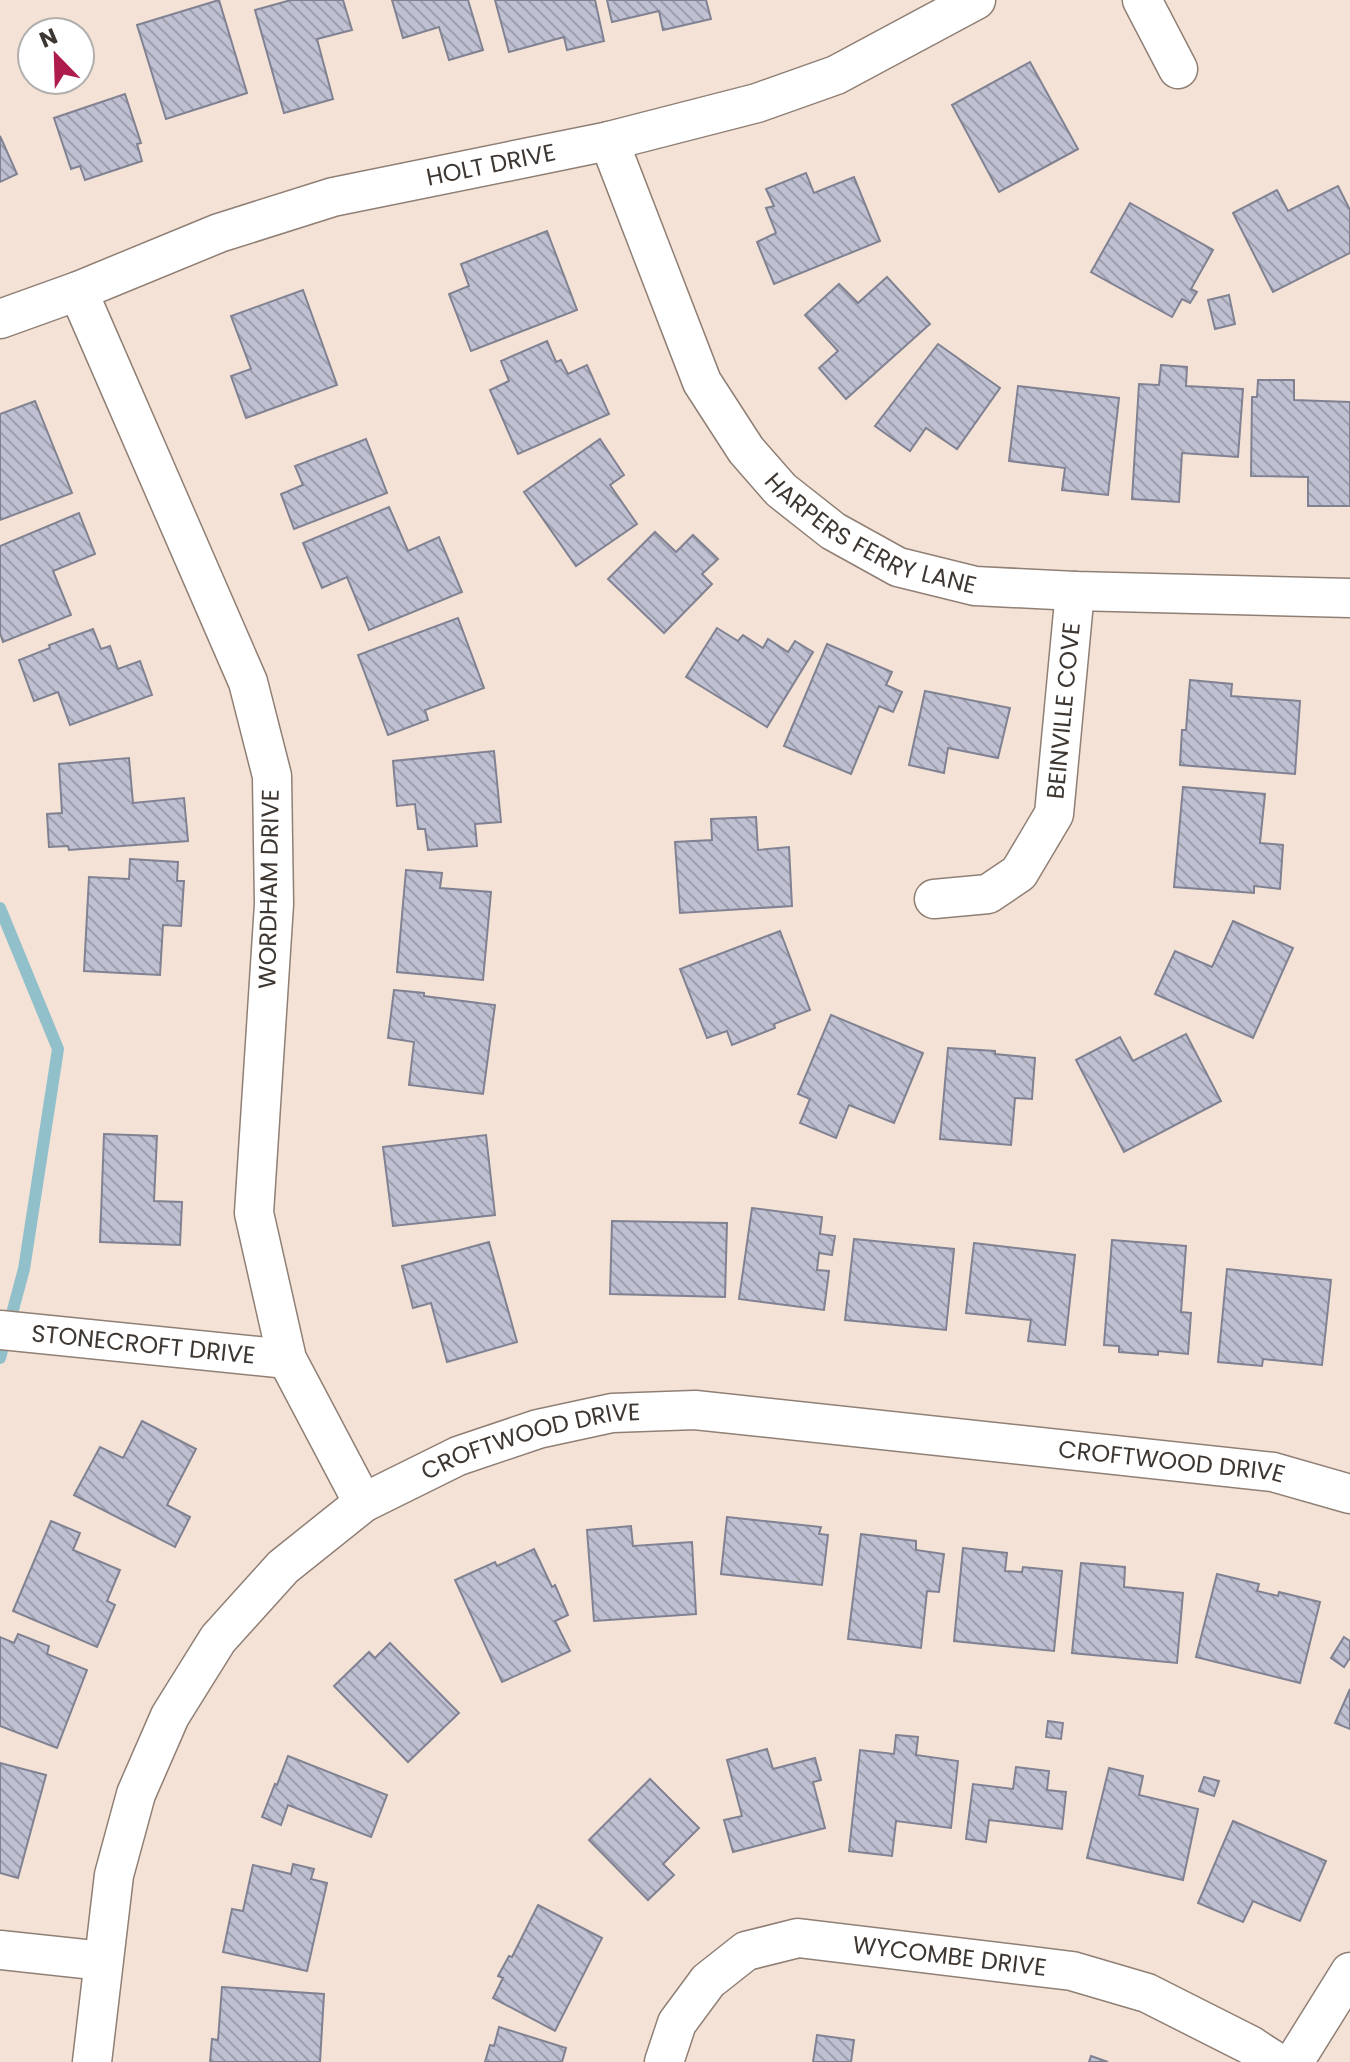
<svg xmlns="http://www.w3.org/2000/svg" width="1350" height="2062" font-family="Poppins,sans-serif">
<defs>
<pattern id="building-back-hatch" width="6" height="6" patternUnits="userSpaceOnUse" patternTransform="scale(2)"><rect width="6" height="6" fill="#bfc1d3"/><path d="M-1 5l2 2M0 0l6 6M5-1l2 2" fill="none" stroke="#9c9eac"/></pattern>
</defs>
<rect width="100%" height="100%" fill="#f4e2d7"/>
<g fill="none" stroke-linecap="round" stroke-linejoin="round">
<!-- stream -->
<path stroke="#91c0cb" stroke-width="12" d="M0,908L58,1049L24,1269L0,1358"/>
</g>
<!-- building -->
<g fill="url(#building-back-hatch)" stroke="#808292" stroke-width="2">
<path d="M219,0L247,93L166,119L137,25Z"/>
<path d="M291,0H343L352,30L317,39L333,99L284,113L255,10Z"/>
<path d="M392,0H468L483,50L449,60L439,27L403,38Z"/>
<path d="M495,0H595L604,41L567,50L564,37L509,52Z"/>
<path d="M607,0H706L711,19L663,30L659,11L612,22Z"/>
<path d="M1030,62L1078,149L999,192L952,105Z"/>
<path d="M125,94L141,143L137,144L142,161L85,180L80,166L71,169L54,118Z"/>
<path d="M0,136L17,174L0,182Z"/>
<path d="M806,173L814,193L854,177L880,241L774,284L757,242L776,233L766,208L774,206L766,189Z"/>
<path d="M1338,186L1350,210V253L1273,292L1233,213L1277,190L1288,211Z"/>
<path d="M1130,203L1213,250L1191,289L1197,292L1190,303L1182,299L1172,317L1091,272Z"/>
<path d="M547,231L577,310L471,351L449,294L469,286L461,264Z"/>
<path d="M887,277L930,324L846,399L819,368L838,351L805,315L839,284L858,303Z"/>
<path d="M303,290L337,385L246,418L231,376L251,369L231,316Z"/>
<path d="M1229,295L1235,324L1215,329L1208,300Z"/>
<path d="M547,341L556,362L561,360L568,374L587,365L609,414L518,454L490,390L509,381L501,361Z"/>
<path d="M938,344L1000,388L957,449L926,428L910,451L875,426Z"/>
<path d="M1161,365L1187,367L1186,386L1243,389L1238,457L1182,453L1179,502L1132,499L1139,384L1159,385Z"/>
<path d="M1258,380H1294V400L1350,402V506H1308V477L1251,476L1252,397H1257Z"/>
<path d="M1018,386L1119,398L1108,495L1062,490L1065,468L1009,461Z"/>
<path d="M35,401L72,493L0,520V414Z"/>
<path d="M366,439L387,493L294,529L281,494L303,485L295,466Z"/>
<path d="M600,439L624,475L610,485L637,524L576,566L524,492Z"/>
<path d="M389,507L408,551L439,537L462,592L369,630L347,577L322,588L303,543Z"/>
<path d="M79,513L95,554L53,571L71,615L3,642L0,633V546Z"/>
<path d="M655,532L676,552L693,535L718,559L702,574L712,584L664,633L608,579Z"/>
<path d="M458,618L484,688L425,710L428,720L388,735L358,655Z"/>
<path d="M717,628L738,641L743,635L763,648L768,639L788,652L795,641L813,652L767,727L686,677Z"/>
<path d="M93,629L101,649L110,646L118,669L140,661L152,695L70,725L58,692L34,701L19,660L50,648L49,645Z"/>
<path d="M827,644L892,672L886,685L902,692L893,712L879,706L851,774L784,746Z"/>
<path d="M1190,680L1232,684L1231,696L1300,701L1295,774L1180,765L1182,730H1186Z"/>
<path d="M925,691L1010,708L998,758L948,748L944,773L909,765Z"/>
<path d="M494,751L501,822L475,824L477,846L428,850L425,829H418L415,804L397,806L393,761Z"/>
<path d="M129,758L133,803L184,798L188,841L69,850L68,846L49,847L47,814L62,813L59,764Z"/>
<path d="M1183,787L1265,794L1260,843L1283,845L1280,889L1254,886V893L1174,887Z"/>
<path d="M756,817L758,850L789,847L792,906L680,913L675,842L712,840L711,819Z"/>
<path d="M130,859L178,862L177,881H184L181,926L163,925L160,975L84,971L89,877L129,879Z"/>
<path d="M406,870L442,873L440,888L491,892L483,980L397,972Z"/>
<path d="M1233,921L1293,948L1253,1038L1155,994L1175,951L1212,967Z"/>
<path d="M780,931L810,1010L774,1024L775,1028L732,1045L727,1031L707,1038L680,969Z"/>
<path d="M394,990L424,993V996L495,1005L483,1094L409,1085L414,1042L388,1038Z"/>
<path d="M831,1015L923,1053L894,1123L849,1105L836,1138L800,1123L810,1099L798,1094Z"/>
<path d="M1186,1034L1221,1101L1124,1152L1076,1060L1120,1037L1133,1061Z"/>
<path d="M948,1048L995,1051V1054L1035,1058L1032,1099L1015,1098L1011,1145L940,1139Z"/>
<path d="M104,1134L157,1136L154,1201L182,1202L180,1245L100,1242Z"/>
<path d="M486,1135L495,1215L393,1226L383,1147Z"/>
<path d="M752,1208L822,1217L820,1234L835,1236L832,1255L819,1253L817,1270L829,1271L824,1310L739,1299Z"/>
<path d="M612,1221L727,1223L725,1297L610,1294Z"/>
<path d="M854,1239L954,1249L946,1330L845,1320Z"/>
<path d="M1112,1240L1186,1246L1181,1312L1191,1313L1188,1354L1158,1351V1355L1119,1352V1346L1104,1345Z"/>
<path d="M489,1242L517,1342L447,1362L431,1303L413,1308L402,1266Z"/>
<path d="M974,1243L1075,1255L1065,1345L1028,1341L1031,1320L966,1313Z"/>
<path d="M1227,1269L1331,1280L1322,1365L1263,1359L1262,1366L1218,1362Z"/>
<path d="M142,1421L196,1449L167,1505L190,1517L175,1547L74,1495L100,1447L123,1458Z"/>
<path d="M727,1517L821,1527L819,1534L828,1535L822,1585L721,1574Z"/>
<path d="M51,1521L80,1533L73,1550L120,1570L107,1601L115,1605L97,1647L13,1611Z"/>
<path d="M631,1526L633,1546L692,1542L696,1614L594,1621L587,1530Z"/>
<path d="M861,1534L916,1541V1550L944,1554L939,1592L927,1591L921,1648L848,1639Z"/>
<path d="M963,1548L1007,1553L1005,1571L1022,1572L1023,1567L1062,1571L1054,1651L954,1641Z"/>
<path d="M534,1549L552,1587L555,1585L568,1615L555,1621L570,1651L502,1682L455,1580L495,1562L497,1566Z"/>
<path d="M1081,1563L1125,1567L1124,1587L1183,1593L1177,1663L1072,1653Z"/>
<path d="M1217,1574L1259,1584L1257,1591L1278,1596L1279,1592L1320,1602L1300,1683L1196,1657Z"/>
<path d="M18,1634L49,1646L47,1654L87,1670L57,1748L0,1726V1637L14,1643Z"/>
<path d="M1344,1637L1350,1641V1658L1344,1667L1331,1658Z"/>
<path d="M390,1643L459,1713L408,1762L334,1686L369,1652L375,1658Z"/>
<path d="M1350,1689V1729L1335,1723Z"/>
<path d="M1048,1721L1063,1723L1061,1739L1046,1737Z"/>
<path d="M896,1735L918,1737L916,1755L958,1761L951,1828L896,1821L892,1856L849,1851L860,1750L894,1754Z"/>
<path d="M767,1749L773,1769L815,1758L821,1780L813,1782L825,1828L733,1852L724,1820L742,1816L727,1760Z"/>
<path d="M288,1756L387,1795L371,1837L288,1805L281,1825L262,1817L275,1784L277,1785Z"/>
<path d="M0,1763L46,1775L18,1878L0,1873Z"/>
<path d="M1016,1767L1049,1771L1047,1790L1066,1792L1062,1829L989,1820L986,1842L966,1839L973,1784L1013,1789Z"/>
<path d="M1109,1768L1143,1776L1139,1795L1198,1809L1183,1880L1087,1858Z"/>
<path d="M1204,1777L1219,1781L1214,1796L1199,1791Z"/>
<path d="M650,1779L699,1828L663,1864L674,1875L648,1900L589,1840Z"/>
<path d="M1233,1821L1326,1861L1300,1921L1253,1901L1243,1922L1198,1903Z"/>
<path d="M293,1864L314,1869L311,1879L327,1883L307,1971L223,1952L232,1909L243,1911L253,1865L291,1874Z"/>
<path d="M538,1905L602,1938L555,2031L493,1998L503,1978L498,1976L509,1956L512,1957Z"/>
<path d="M222,1987L324,1994L320,2062H210L212,2039L218,2040Z"/>
<path d="M499,2027L566,2048L562,2062H485L490,2045L494,2046Z"/>
<path d="M817,2035L854,2040L851,2062H813Z"/>
<path d="M1091,2056L1108,2062H1089Z"/>
</g>
<g fill="none" stroke-linecap="round" stroke-linejoin="round">
<!-- street casing -->
<g stroke="#8f7f74" stroke-width="41">
<g id="street">
<path d="M1142,0L1178,69"/>
<path id="s1" d="M609,141L702,382L746,450L781,490L833,531L898,567L975,586L1075,591L1350,598"/>
<path d="M78,291L248,682L272,776L274,904L254,1213L287,1359L363,1503"/>
<path id="s2" d="M0,319L78,291L219,233L333,197L609,141L757,103L836,75L976,0"/>
<path id="s3" d="M934,899L988,894L1019,873L1054,814L1075,591"/>
<path id="s4" d="M0,1330L287,1359"/>
<path d="M0,1950L103,1961"/>
<path id="s5" d="M92,2062L114,1875L136,1794L170,1716L218,1639L283,1567L363,1503L458,1456L538,1429L612,1413L695,1410L1273,1472L1350,1494"/>
<path id="s6" d="M664,2062L677,2023L708,1981L746,1951L798,1938L1072,1971L1147,1993L1250,2045L1276,2062"/>
<path d="M1294,2062L1350,1972"/>
</g>
</g>
<!-- street -->
<use href="#street" stroke="#fff" stroke-width="38"/>
</g>
<g text-anchor="middle" stroke-width="7" stroke-linejoin="round" paint-order="stroke">
<!-- street labels -->
<g font-size="24" fill="#3d3631" stroke="#fff">
<text dy="8" stroke="none"><textPath href="#s2" startOffset="516">HOLT DRIVE</textPath></text>
<text dy="8" stroke="none"><textPath href="#s1" startOffset="494">HARPERS FERRY LANE</textPath></text>
<text dy="8" stroke="none"><textPath href="#s3" startOffset="264">BEINVILLE COVE</textPath></text>
<text transform="translate(269 889) rotate(-89)" y="8">WORDHAM DRIVE</text>
<text dy="8" stroke="none"><textPath href="#s4" startOffset="144">STONECROFT DRIVE</textPath></text>
<text dy="8" stroke="none"><textPath href="#s5" startOffset="828">CROFTWOOD DRIVE</textPath></text>
<text dy="8" stroke="none"><textPath href="#s5" startOffset="1476">CROFTWOOD DRIVE</textPath></text>
<text dy="8" stroke="none"><textPath href="#s6" startOffset="348">WYCOMBE DRIVE</textPath></text>
</g>
</g>
<!-- north arrow -->
<g transform="translate(56 56) rotate(337)"><circle r="38" fill="#ffffff" stroke="#b1afad" stroke-width="2"/>
<path d="M0-6L14 30L0 20L-14 30Z" fill="#ae1c4d"/>
<text y="-12" font-size="22" font-weight="bold" text-anchor="middle" fill="#3d3631">N</text>
</g>
</svg>
